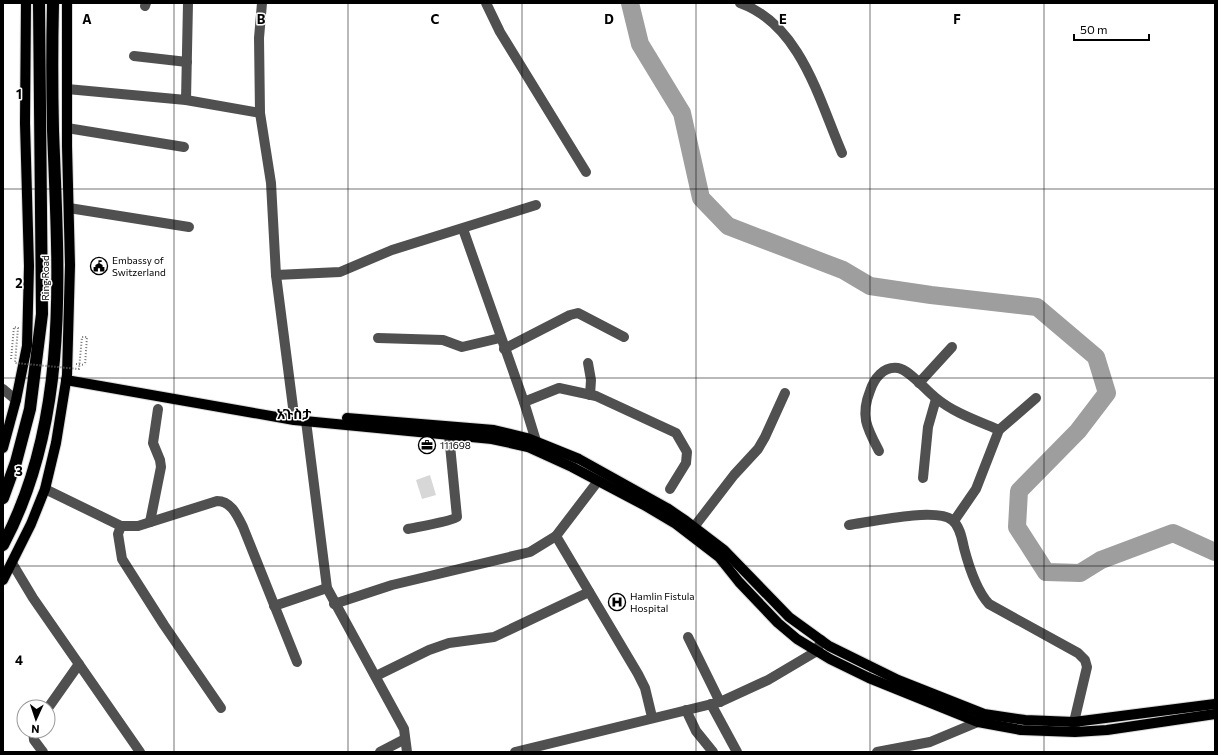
<svg xmlns="http://www.w3.org/2000/svg" width="1218" height="755" font-family="Commissioner,'Noto Sans Ethiopic',sans-serif">
<rect width="100%" height="100%" fill="#fff"/>
<!-- green -->
<path fill="#d7d7d7" d="M430,475L436,495L422,499L416,480Z"/>
<g fill="none" stroke-linecap="round" stroke-linejoin="round">
<!-- river -->
<path stroke="#9e9e9e" stroke-width="18" d="M630,3L640,44L682,113L701,198L728,226L843,270L870,286L931,295L1037,307L1096,357L1107,393L1078,431L1019,491L1017,527L1046,572L1080,573L1101,560L1173,533L1215,552"/>
<!-- major casing -->
<g stroke="#dbdbdb" stroke-width="12">
<g id="major">
<path d="M66,380L294,420L492,439L528,447L572,467L644,505L676,524L719,557L739,582L778,623L797,639L830,659L869,678L978,722L1021,730L1075,732L1107,730L1215,714"/>
<path d="M347,418L494,430L527,438L579,459L667,508L686,521L724,550L789,617L829,646L898,680L984,714L1025,720L1074,722L1215,704"/>
<path d="M3,448L16,400L27,346L29,266L25,123L26,3"/>
<path d="M3,580L31,524L45,489L56,443L67,375L70,265L67,146V3"/>
</g>
</g>
<!-- highway casing -->
<g stroke="#dbdbdb" stroke-width="14">
<g id="highway">
<path d="M3,498L16,462L30,409L42,314L39,3"/>
<path d="M3,545C71,417 58,269 53,130C52,88 52,45 53,3"/>
</g>
</g>
<!-- path -->
<path stroke="#727272" stroke-width="2" stroke-dasharray="1 2" stroke-linecap="butt" d="M76,364L85,365"/>
<!-- minor -->
<g stroke="#505050" stroke-width="10">
<path d="M486,3L500,32L586,172"/>
<path d="M740,3C801,25 819,100 842,153"/>
<path d="M145,6L146,3"/>
<path d="M134,56L187,62"/>
<path d="M67,89L186,100L188,3"/>
<path d="M186,100L260,113L271,183L276,275L294,415"/>
<path d="M260,113L259,38L262,3"/>
<path d="M67,128L184,147"/>
<path d="M69,208L189,227"/>
<path d="M463,229L524,402L536,441"/>
<path d="M276,275L340,272L392,250L536,205"/>
<path d="M378,338L443,340L462,347L500,338"/>
<path d="M504,349L570,315L578,313L624,337"/>
<path d="M588,363L591,380L590,395"/>
<path d="M919,383L952,347"/>
<path d="M3,389L16,400"/>
<path d="M524,402L559,388L596,396L676,433L687,452L686,463L670,489"/>
<path d="M306,421L327,588L404,729L407,752"/>
<path d="M879,451C867,428 860,416 870,391C874,379 883,366 898,368C910,370 926,391 936,398C954,413 978,421 999,430"/>
<path d="M923,478L928,427L936,399"/>
<path d="M45,489L121,526H138L217,501C231,501 237,515 243,527L297,662"/>
<path d="M954,521L976,489L999,430L1036,398"/>
<path d="M150,522L161,467L160,460L153,443L158,409"/>
<path d="M849,525C870,522 936,507 952,520C960,526 962,539 964,548C969,567 976,590 989,604L1078,653L1085,660L1087,667L1074,722L1075,729"/>
<path d="M121,526L118,534L122,559L164,625L221,708"/>
<path d="M694,527L734,475L758,449L765,437L785,393"/>
<path d="M408,529C417,527 453,521 457,517L449,435"/>
<path d="M556,536L638,674L645,688L652,717"/>
<path d="M12,563L33,598L140,752"/>
<path d="M334,604L392,585L530,552L556,536L598,481"/>
<path d="M274,606L327,588"/>
<path d="M688,637L720,702"/>
<path d="M376,676L429,650L449,643L494,637L589,592"/>
<path d="M711,704L737,752"/>
<path d="M48,708L79,664"/>
<path d="M686,710L696,731L713,752"/>
<path d="M33,731L34,740L43,752"/>
<path d="M380,752L405,739"/>
<path d="M515,752L720,702L768,680L817,651L821,640"/>
<path d="M877,752L930,742L978,722L981,717"/>
</g>
<!-- major -->
<use href="#major" stroke="#000" stroke-width="10"/>
<!-- highway -->
<use href="#highway" stroke="#000" stroke-width="12"/>
<!-- path-bridge -->
<path stroke="#727272" stroke-width="2" stroke-dasharray="1 2" stroke-linecap="butt" d="M11,359L14,327L18,328L15,363L79,369L82,337H87L85,365"/>
</g>
<!-- grid -->
<path fill="none" stroke="#000" stroke-width="1" stroke-opacity="0.55" d="M174,3V752M348,3V752M522,3V752M696,3V752M870,3V752M1044,3V752M3,189H1215M3,378H1215M3,566H1215"/>
<!-- icons -->
<defs>
<g id="civic-ring" transform="scale(0.9)"><circle r="9.5" fill="#fff" stroke="#000" stroke-width="1.5"/><path d="M-.6-6.5H3V-4.5H.6V-3L4-1V1h2V6H-6V1h2V-1L-.6-3ZM-1.2 2.5V6h2.4V2.5Z" fill="#000"/></g>
<g id="office-ring" transform="scale(0.9)"><circle r="9.5" fill="#fff" stroke="#000" stroke-width="1.5"/><path d="M-6-3h4V-5.5h4V-3h4V5H-6ZM-1-4.5V-3h2v-1.5ZM-6 0V1H6V0Z" fill="#000"/></g>
<g id="hospital-ring" transform="scale(0.9)"><circle r="9.5" fill="#fff" stroke="#000" stroke-width="1.5"/><path d="M-5-5h3v3.5h4V-5h3V5h-3V1.5h-4V5h-3Z" fill="#000"/></g>
</defs>
<g fill-rule="evenodd">
<use href="#civic-ring" x="99" y="266"/>
<use href="#office-ring" x="427" y="445"/>
<use href="#hospital-ring" x="617" y="602"/>
</g>
<g text-anchor="middle" stroke-width="3" stroke-linejoin="round" paint-order="stroke">
<!-- poi labels -->
<g font-size="10" fill="#000" stroke="#fff" text-anchor="start">
<text x="112" y="264">Embassy of<tspan x="112" dy="12">Switzerland</tspan></text>
<text x="440" y="449">111698</text>
<text x="630" y="600">Hamlin Fistula<tspan x="630" dy="12">Hospital</tspan></text>
</g>
<!-- street labels -->
<g font-size="10" fill="#000" stroke="#fff">
<text transform="translate(45 278) rotate(-90)" y="4">Ring Road</text>
</g>
<!-- district labels -->
<g font-size="14" font-weight="bold" fill="#000" stroke="#fff">
<text x="294" y="419">አጉስታ</text>
</g>
</g>
<g font-size="13" text-anchor="middle" font-weight="bold" fill="#000" stroke="#fff" stroke-width="3" stroke-linejoin="round" paint-order="stroke">
<text x="87" y="24">A</text>
<text x="261" y="24">B</text>
<text x="435" y="24">C</text>
<text x="609" y="24">D</text>
<text x="783" y="24">E</text>
<text x="957" y="24">F</text>
<text x="19" y="99">1</text>
<text x="19" y="288">2</text>
<text x="19" y="476">3</text>
<text x="19" y="665">4</text>
</g>
<!-- border -->
<rect width="1218" height="755" fill="none" stroke="#000000" stroke-width="8"/>
<!-- north arrow -->
<g transform="translate(36 719) rotate(183)"><circle r="19" fill="#ffffff" stroke="#999999"/>
<path d="M0-3L7 15L0 10L-7 15Z" fill="#000000"/>
<text y="-6" font-size="11" font-weight="bold" text-anchor="middle" fill="#000000">N</text>
</g>
<!-- scale -->
<path d="M1074 34v6h75v-6" fill="none" stroke="#000000" stroke-width="2"/>
<text x="1080" y="34" font-size="12" fill="#000000" stroke="#ffffff" stroke-width="3" paint-order="stroke">50 m</text>
</svg>
